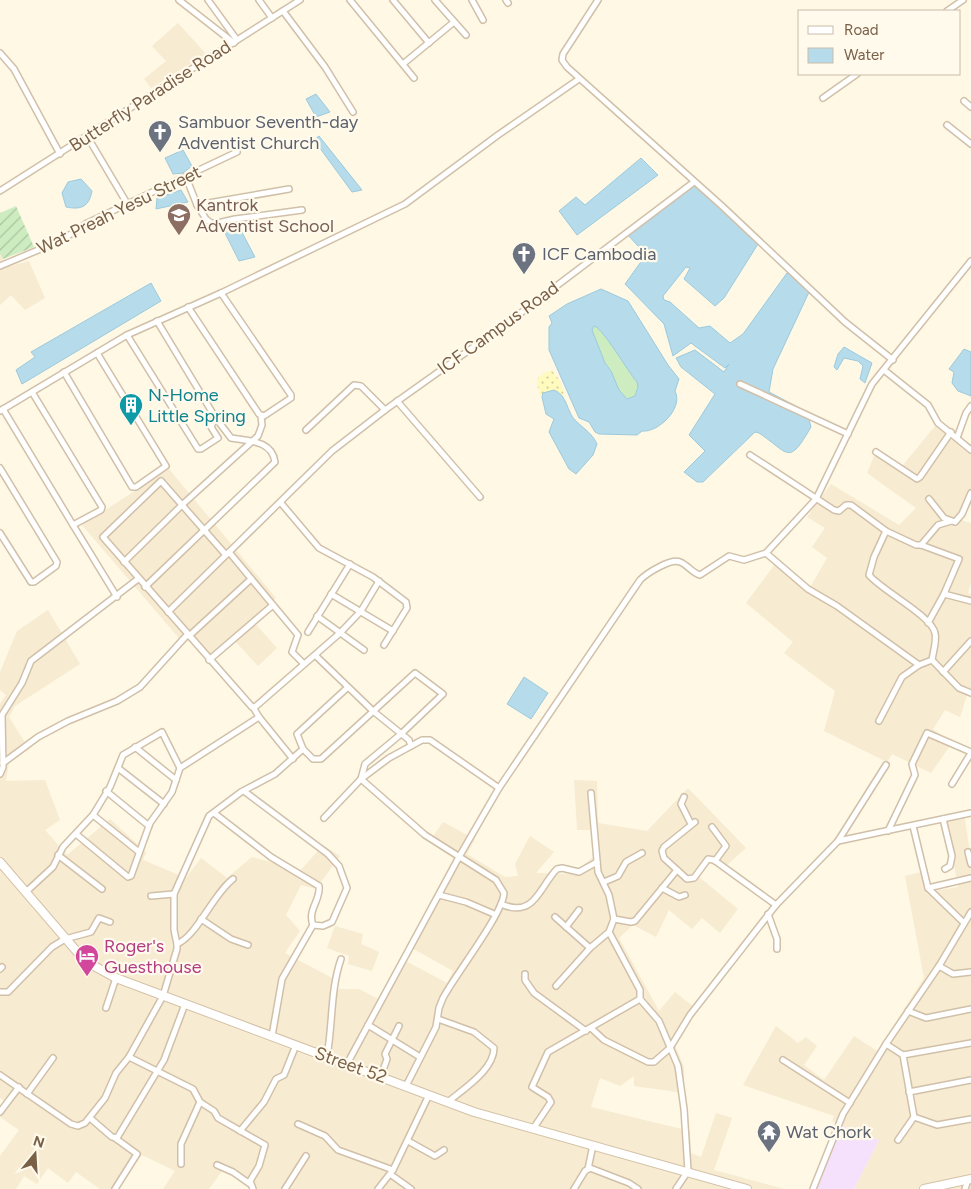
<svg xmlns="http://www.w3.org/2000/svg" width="971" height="1189" font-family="Figtree,sans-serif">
<defs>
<pattern id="sand-dots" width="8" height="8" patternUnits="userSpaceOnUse" patternTransform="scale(1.25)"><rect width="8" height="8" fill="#fffabd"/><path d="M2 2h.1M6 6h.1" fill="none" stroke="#d3ce9b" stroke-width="1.8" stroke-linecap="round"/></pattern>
<pattern id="garden-furrows" width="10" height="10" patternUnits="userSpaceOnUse" patternTransform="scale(1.25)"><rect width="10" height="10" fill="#cdedc1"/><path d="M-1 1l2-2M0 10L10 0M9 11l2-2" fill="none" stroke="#abc39f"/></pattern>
</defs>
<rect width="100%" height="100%" fill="#fef8e4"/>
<!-- residential -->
<g fill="#f7ebd2">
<path d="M178,23L206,54L151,88L144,79L166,61L152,46Z"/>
<path d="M0,254L7,267L29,261L45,298L25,310L11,295L0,305Z"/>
<path d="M940,420L971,446V497L961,520L971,523V583L968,593L971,594V693L968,692L960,717L945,710L933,729L952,743L931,773L892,754L887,762L824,731L835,691L784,653L793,642L746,603L775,564L808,591L827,558L812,547L825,528L807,517L831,484L899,525L916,508L867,473L875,454L899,470Z"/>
<path d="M169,469L276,598L253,621L277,648L258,666L234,640L211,661L191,638L184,644L82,525Z"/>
<path d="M48,610L80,664L15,706L9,717L29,749L9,763L6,781L45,780L60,820L45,830L67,855L110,819L146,852L143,860L186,878L201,858L227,878L252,857L301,870L323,845L340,856L316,889L301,885L286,915L300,931L285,953L334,979L333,989H359L380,1000L402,959L447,983L453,971L408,946L458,854L432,838L443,822L475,839L467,854L505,877L518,876L515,864L530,836L554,852L536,873L573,874L593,857L592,830H577L574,780L597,781L598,823L647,831L688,788L746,848L726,866L714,857L699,877L738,909L720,933L702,918L692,929L669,910L656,937L633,925L619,938L659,1011L675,992L695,1008L672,1038L684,1067V1093L634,1086V1076L620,1086L600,1078L591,1107L690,1131L691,1153L701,1157L716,1113L732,1118L714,1170L784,1189H249L250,1187L225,1167L209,1189H163L175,1171L142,1155L116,1189H100L76,1172L68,1183L48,1168L37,1184L24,1176L16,1189H0V1156L19,1130L0,1117V1107L4,1101L0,1098V704L6,695L0,690V672L17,631Z"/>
<path d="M964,813L969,847L971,848V1189H854L879,1140L832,1121L834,1116L743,1085L776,1026L798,1043L806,1037L817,1046L804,1065L824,1080L854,1036L877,1051L924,978L905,876L925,871L928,892L958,887L945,817Z"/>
<path d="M335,926L363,934L361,944L379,952L372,971L348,964L349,956L327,948Z"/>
</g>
<!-- education -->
<path fill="#f5e1fb" d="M840,1125L879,1140L854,1189H817Z"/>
<!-- grass -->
<path fill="#cdedc1" d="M595,325C603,328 628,372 637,382L638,386L635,396L627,399L619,390L611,371L605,363L591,330Z"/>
<!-- sand -->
<path fill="url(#sand-dots)" d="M551,370C559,377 564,388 564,398L559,392L544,393L542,397C535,381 533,378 551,370Z"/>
<!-- garden -->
<path fill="url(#garden-furrows)" d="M16,206L34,247L3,259L0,254V213Z"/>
<!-- water -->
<g fill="#b6dbea" stroke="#9ccadd" fill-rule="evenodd">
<path d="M316,94L330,112L316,117L306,99Z"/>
<path d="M319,136L362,190L352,192L314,140Z"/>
<path d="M183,150L192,166L183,173L173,174L165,158Z"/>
<path d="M641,158L658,175L577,235L559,211L576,197L585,205Z"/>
<path d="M81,179L92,191C89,207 81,210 66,207L62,193L68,182Z"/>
<path d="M694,184L758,244L724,298L715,306L684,279L690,268L686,267L663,296L664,300L670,302L699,328L710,326L730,343L743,334L787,273H791L810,290L773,369L769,392L807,412L811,427C788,467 789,453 759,433L755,432L703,482H697L684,472L705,451L689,435L715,394L681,367L676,358L695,350L724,372L729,364L725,368L691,343L673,356L664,324L625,284L648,252L647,249L638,246L627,234Z"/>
<path d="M181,190L188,202L156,209L157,198Z"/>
<path d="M237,223L255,257L239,261L224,231Z"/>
<path d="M151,283L161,301L22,384L16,370L35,357L31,352Z"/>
<path d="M601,289L628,301L668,365L679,379L675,391C684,408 658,433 642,431L637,435L599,434L595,432L589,422L579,418L549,350V327L552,323L549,316L567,304ZM594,326C603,328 628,372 637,382L638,387L635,396L627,399L619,390L611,371L605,363L592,330Z"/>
<path d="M844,347L872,363L865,383L860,379L863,366L858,361L844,358L837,370L834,367L838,354Z"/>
<path d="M964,349L971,352V396L958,391L952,383L954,372L949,369Z"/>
<path d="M554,390C568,395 566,412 576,421C584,429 592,433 597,444L593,455L576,474L569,469L549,432L554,419L546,414L542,397L543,393Z"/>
<path d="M524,677L548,693L531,719L507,704Z"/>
</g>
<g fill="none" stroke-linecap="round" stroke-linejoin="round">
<!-- street casing -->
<g stroke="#d1c0a9" stroke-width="8">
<g id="street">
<path d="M179,0L234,43"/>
<path d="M208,0L237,40"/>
<path d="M259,0L272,18"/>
<path d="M350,0L414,78"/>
<path d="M393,0L429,43"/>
<path d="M435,0L466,35"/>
<path d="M472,0L483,20"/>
<path d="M506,0L508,3"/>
<path d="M598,0L563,54L562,60L567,67L722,206L845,322L893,360"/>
<path d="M283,11L325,67L353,112"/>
<path d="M947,11L963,0"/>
<path d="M0,53L14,69L60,154"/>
<path d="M403,64L454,22"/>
<path d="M823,98L857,74"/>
<path d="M964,101L971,107"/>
<path d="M947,125L971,144"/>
<path d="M87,136L128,205"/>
<path d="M186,177L197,205L289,189"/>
<path d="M0,191L300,0"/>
<path d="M197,205L206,219L211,223H218L235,219L302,210"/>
<path d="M0,266L62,240L87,223L237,152"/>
<path d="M188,307L259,414L264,416L291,398V395L221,293"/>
<path d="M127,335L198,449H201L218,438L211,427L215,417L157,321"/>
<path d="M884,370L928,405L938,423L971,450"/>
<path d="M64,372L132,487H136L166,466L97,353"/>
<path d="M740,384L848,434"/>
<path d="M397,401L480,497"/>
<path d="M3,409L73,525L101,510L102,507L32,392"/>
<path d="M0,411L127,335L221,293L405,204L498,135L579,79"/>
<path d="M306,430L354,385L361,386L385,410"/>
<path d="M957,438L966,413L971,406"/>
<path d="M876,452L917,479L920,477L951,432"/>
<path d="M750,455L834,510L839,511L846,505H851L886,531"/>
<path d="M0,468L57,562L56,566L34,582H31L0,533"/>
<path d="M929,499L944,518L955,522L962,514L971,493"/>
<path d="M281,503L319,548L373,577L406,602L407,608L384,645"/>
<path d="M73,525L117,597"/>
<path d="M921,545L938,525L951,521"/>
<path d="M229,552L298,635L292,652L304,664"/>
<path d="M766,553L808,589L837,606L919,665L932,660"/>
<path d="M226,555L161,481L103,537L252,707H255L340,633L361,611L379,581"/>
<path d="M124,562L183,504L258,436L262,425L261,416"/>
<path d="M145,587L275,462C272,440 248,441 231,438L215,417"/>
<path d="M331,594L393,631"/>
<path d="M944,594L971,601"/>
<path d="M168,612L332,451L385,410L510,321L694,182"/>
<path d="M317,616L364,650"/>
<path d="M928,623L944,594L959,559L921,545H916L886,531L874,557L869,575C881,590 932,616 935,633C937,641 933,652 932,660"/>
<path d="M308,632L350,564"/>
<path d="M189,636L251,579"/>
<path d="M315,655L373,711L409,740L411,746"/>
<path d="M209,660L273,605"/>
<path d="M932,660L959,688L971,693"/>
<path d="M943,672L971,641"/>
<path d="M347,688L297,734L303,749L313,759H321L415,673L443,694L401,734L365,764L361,779L425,835L496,880L504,893C503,914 455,975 443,998L439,1008L436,1027L406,1086"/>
<path d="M259,717L293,759"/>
<path d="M879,721L902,677L919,665"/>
<path d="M135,747L176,780"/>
<path d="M3,763L38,737L68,721L117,701L140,687L187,635"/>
<path d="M118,768L164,804"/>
<path d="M180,768L259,717L253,707"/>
<path d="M0,774L3,767L2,715L22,683L31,661L138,579"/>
<path d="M952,784L971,753"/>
<path d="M106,791L149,826"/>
<path d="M591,793L598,872L609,895L614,919"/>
<path d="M684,797L681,804L691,824"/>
<path d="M214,813L271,857L319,886C321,900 307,910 313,925L323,926L332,922L347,888L339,866L328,854L244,791"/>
<path d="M93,815L139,852"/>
<path d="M324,818L361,779L389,758L422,740H430L499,788"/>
<path d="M943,819L952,856L950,866L945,869"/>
<path d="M695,822L664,847L662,851L664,858L687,879L694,878L708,859L714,860L776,905"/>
<path d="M913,826L928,888L964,923"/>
<path d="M712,827L726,846L715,861"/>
<path d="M888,831L915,775L912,764L927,733L971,752"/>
<path d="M838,841L886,765"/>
<path d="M968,852L971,864"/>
<path d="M58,855L102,889"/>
<path d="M604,882L618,876L626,862L642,853"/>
<path d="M662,888L679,897L685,895"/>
<path d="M928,888L971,878"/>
<path d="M26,892L53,867L63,847L93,815L110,787L123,755L162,732L180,768L172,792L150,823L131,876L128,877L76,834"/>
<path d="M439,895L466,902L494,914"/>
<path d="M151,896L174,894"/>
<path d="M501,904C535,919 539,887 557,869L562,868L579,872L597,862"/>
<path d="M768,914L777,939V949"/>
<path d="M555,917L590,948"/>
<path d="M201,919L231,939L248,945"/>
<path d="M566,927L579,910"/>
<path d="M177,944L174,930V894L209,816L241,792L275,774L303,749"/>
<path d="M939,966L953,974L971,972"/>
<path d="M0,969L2,967"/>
<path d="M525,974V980L534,993L586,1031"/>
<path d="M556,986L590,948L609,932"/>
<path d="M0,992H8L52,947L65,939L91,932L99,918L110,922"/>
<path d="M106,1008L116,978"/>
<path d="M908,1011L926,1018L971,1009"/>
<path d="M438,1019L474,1032L494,1048C494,1070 463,1089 448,1102"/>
<path d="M368,1025L420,1057"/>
<path d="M591,1028L604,1040L648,1062H654L670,1048L690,1015L776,905L838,841L971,813"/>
<path d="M272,1036L282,979L313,925"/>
<path d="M886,1044L903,1055L971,1043"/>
<path d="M327,1056C333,1024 330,991 341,959"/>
<path d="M129,1057L193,1089L200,1102L214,1111L218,1118L265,1145L259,1166L250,1181L253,1189"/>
<path d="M783,1060L850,1103"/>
<path d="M347,1064L459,857L499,788L640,580C647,573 671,558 680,562C688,565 692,573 700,575L729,556L744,560L766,553L816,499L872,384L971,261"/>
<path d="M0,1075L71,1124L78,1126L85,1123L105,1098L116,1073L129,1057L163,996L177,949V944C197,936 213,894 233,879"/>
<path d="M381,1076L387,1059L385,1054L399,1026"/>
<path d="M909,1092L971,1080"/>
<path d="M27,1094L53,1058"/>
<path d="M0,1112L19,1087"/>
<path d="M914,1117L937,1125L971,1119"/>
<path d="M90,1118L112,1137L117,1138L164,1060L185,1004"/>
<path d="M298,1124L325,1136L338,1150L393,1170"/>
<path d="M533,1129L551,1102L548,1097L532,1087L548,1052L640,999"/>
<path d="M240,1131L264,1102L276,1079L284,1075L296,1045"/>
<path d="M115,1138L137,1154L115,1189"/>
<path d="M898,1140L914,1117L903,1055"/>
<path d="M408,1141L435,1156L444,1150"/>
<path d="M181,1164V1144L200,1102"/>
<path d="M217,1165L233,1172L250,1184"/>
<path d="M588,1169L593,1145"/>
<path d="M390,1174L411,1189"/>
<path d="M285,1189L306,1156"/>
<path d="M378,1189L393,1170L429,1095"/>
<path d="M574,1189L585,1171L590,1168L629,1183L638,1189"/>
<path d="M676,1189L688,1171L684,1109L678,1066L659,1021L640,999V990L609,932L614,919L631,922L635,921L677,870"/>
<path d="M813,1189L843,1114L886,1044L939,966L971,912"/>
<path d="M965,1189L968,1180"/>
</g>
</g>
<!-- secondary casing -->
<g stroke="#d4c2a6" stroke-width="10">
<g id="secondary">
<path d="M0,862L85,961L116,978L474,1112L747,1189"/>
<path d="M924,1189L971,1179"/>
</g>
</g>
<!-- street -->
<use href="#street" stroke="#fff" stroke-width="5"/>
<!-- secondary -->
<use href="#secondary" stroke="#fff" stroke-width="8"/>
</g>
<!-- icons -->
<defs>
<g id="church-pin" transform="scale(1.25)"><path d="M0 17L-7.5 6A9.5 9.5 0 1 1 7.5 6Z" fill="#6b7280" stroke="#fffaec"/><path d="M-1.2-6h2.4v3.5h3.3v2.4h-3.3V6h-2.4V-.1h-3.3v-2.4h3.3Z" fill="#fff"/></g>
<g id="school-pin" transform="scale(1.25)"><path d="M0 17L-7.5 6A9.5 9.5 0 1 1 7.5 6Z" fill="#8d6e63" stroke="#fffaec"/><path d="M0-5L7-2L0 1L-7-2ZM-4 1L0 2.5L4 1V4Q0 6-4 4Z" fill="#fff"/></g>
<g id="building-pin" transform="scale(1.25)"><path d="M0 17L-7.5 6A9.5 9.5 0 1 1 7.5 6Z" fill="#0f9aa8" stroke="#fffaec"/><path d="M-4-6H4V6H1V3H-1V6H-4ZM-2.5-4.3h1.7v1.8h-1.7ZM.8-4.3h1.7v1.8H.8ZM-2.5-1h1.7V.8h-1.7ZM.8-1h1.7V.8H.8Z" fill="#fff"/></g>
<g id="hotel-pin" transform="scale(1.25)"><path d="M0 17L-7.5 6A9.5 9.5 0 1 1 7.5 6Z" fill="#d1479c" stroke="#fffaec"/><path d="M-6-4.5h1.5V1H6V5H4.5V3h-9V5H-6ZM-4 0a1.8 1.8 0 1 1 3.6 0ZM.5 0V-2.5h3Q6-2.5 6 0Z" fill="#fff"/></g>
<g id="temple-pin" transform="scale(1.25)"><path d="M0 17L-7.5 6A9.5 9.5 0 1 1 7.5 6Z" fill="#6b7280" stroke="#fffaec"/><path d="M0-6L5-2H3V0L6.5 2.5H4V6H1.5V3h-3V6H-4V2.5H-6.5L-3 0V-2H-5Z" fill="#fff"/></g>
</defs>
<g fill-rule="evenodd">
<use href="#church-pin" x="160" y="132"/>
<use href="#school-pin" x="179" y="215"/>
<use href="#church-pin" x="524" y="254"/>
<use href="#building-pin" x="131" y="405"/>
<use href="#hotel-pin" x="87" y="956"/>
<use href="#temple-pin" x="769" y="1132"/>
</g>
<g text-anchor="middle" stroke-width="4.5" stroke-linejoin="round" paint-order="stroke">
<!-- street labels -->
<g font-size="18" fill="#7a6047" stroke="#fffaec">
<text transform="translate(150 96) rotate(-33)" y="6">Butterfly Paradise Road</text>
<text transform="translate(119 210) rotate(-26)" y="6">Wat Preah Yesu Street</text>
<text transform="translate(498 328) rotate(-36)" y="6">ICF Campus Road</text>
<text transform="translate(351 1065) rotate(20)" y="6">Street 52</text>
</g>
<!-- worship labels -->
<g font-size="18" fill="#5b616d" stroke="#fffaec" text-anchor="start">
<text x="178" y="128">Sambuor Seventh-day<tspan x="178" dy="21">Adventist Church</tspan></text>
<text x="542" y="260">ICF Cambodia</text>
<text x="786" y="1138">Wat Chork</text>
</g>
<!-- education labels -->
<g font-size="18" fill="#785e54" stroke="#fffaec" text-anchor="start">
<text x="196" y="211">Kantrok<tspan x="196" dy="21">Adventist School</tspan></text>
</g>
<!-- culture labels -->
<g font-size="18" fill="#0d838f" stroke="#fffaec" text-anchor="start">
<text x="148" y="401">N-Home<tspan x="148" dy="21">Little Spring</tspan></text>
</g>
<!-- hotel labels -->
<g font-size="18" fill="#b23c85" stroke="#fffaec" text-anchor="start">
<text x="104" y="952">Roger's<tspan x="104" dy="21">Guesthouse</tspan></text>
</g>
</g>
<!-- legend -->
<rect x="798" y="10" width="162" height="65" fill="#fffaec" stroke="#cabcaa"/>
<rect x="808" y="26" width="25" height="8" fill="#ffffff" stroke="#cabcaa"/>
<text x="844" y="35" font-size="15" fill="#7a6047">Road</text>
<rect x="808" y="48" width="25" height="15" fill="#b6dbea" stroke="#cabcaa"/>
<text x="844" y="60" font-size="15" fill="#7a6047">Water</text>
<!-- north arrow -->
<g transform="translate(35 1154) rotate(18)" stroke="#fffaec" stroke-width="4" paint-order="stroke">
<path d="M0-4L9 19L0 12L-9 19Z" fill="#7a6047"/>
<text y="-8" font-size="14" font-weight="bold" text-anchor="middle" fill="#7a6047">N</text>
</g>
</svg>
